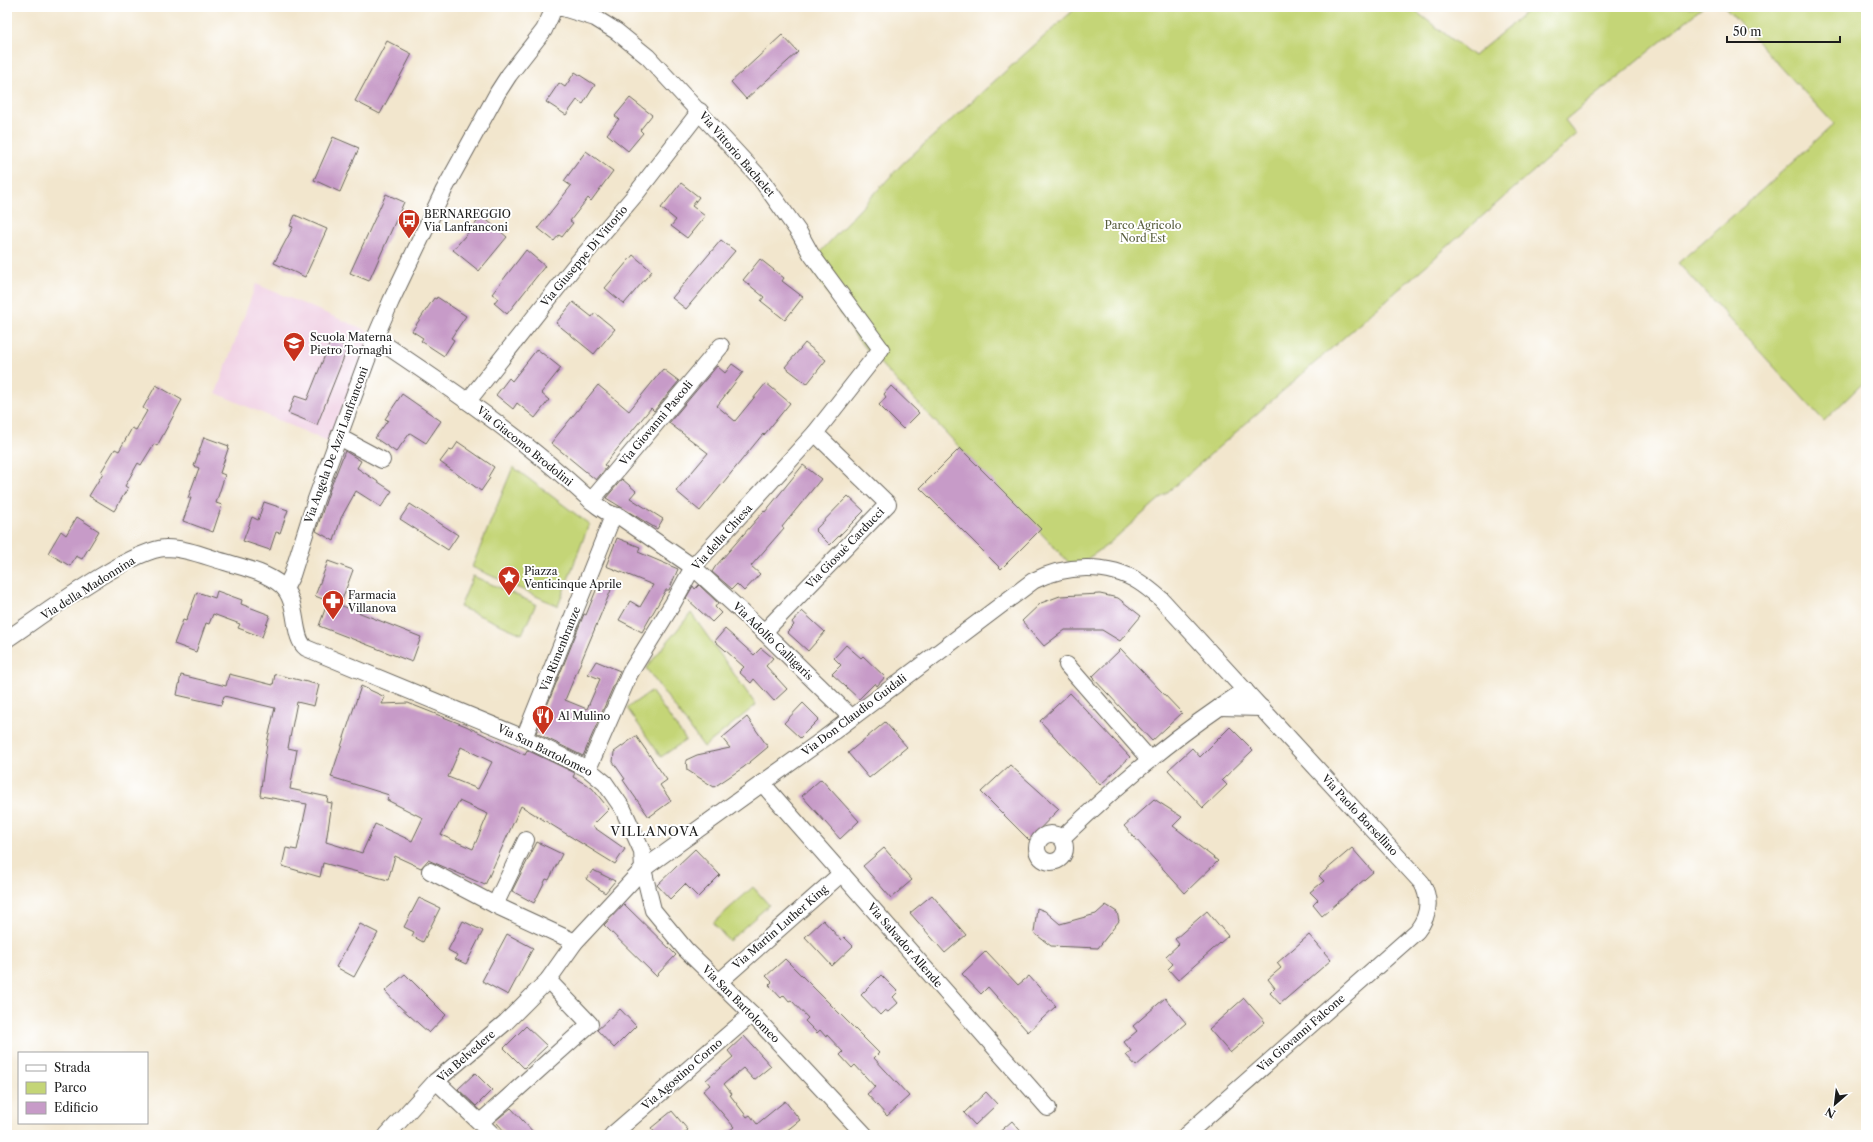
<svg xmlns="http://www.w3.org/2000/svg" width="1873" height="1142" font-family="'Libre Caslon Text',serif">
<rect width="100%" height="100%" fill="#fff"/>
<filter id="ink" filterUnits="userSpaceOnUse"><feTurbulence type="fractalNoise" baseFrequency=".025" numOctaves="2"/><feDisplacementMap in="SourceGraphic" scale="8" xChannelSelector="R" yChannelSelector="G"/><feConvolveMatrix kernelMatrix="1 2 1 2 8 2 1 2 1" color-interpolation-filters="sRGB"/></filter>
<filter id="wash" filterUnits="userSpaceOnUse"><feTurbulence type="fractalNoise" baseFrequency=".012" numOctaves="4" result="noise"/><feDisplacementMap in="SourceGraphic" scale="16" xChannelSelector="R" yChannelSelector="G"/><feGaussianBlur stdDeviation="0.9" result="paint"/><feColorMatrix in="noise" values="0 0 0 0 0 0 0 0 0 0 0 0 0 0 0 0 0 1.4 0 .05"/><feComposite in="paint" operator="in"/></filter>
<g filter="url(#wash)">
<rect width="100%" height="100%" fill="#f2e6cd"/>
<!-- built -->
<path fill="#f0d0e4" d="M256,284L373,333L331,443L216,393Z"/>
<!-- green -->
<g fill="#c4d577" stroke="#70784a">
<path d="M1077,7H1410L1474,56L1532,7H1703L1565,120L1576,134L1106,546L1074,568L858,340L809,264L902,164Z"/>
<path d="M1725,7H1866V380L1824,421L1678,263L1751,200L1834,124Z"/>
<path d="M513,467L589,524L558,606L472,567Z"/>
<path d="M473,576L536,604L522,634L460,607Z"/>
<path d="M691,613L756,705L704,747L646,668Z"/>
<path d="M651,691L686,740L661,757L627,708Z"/>
<path d="M753,887L769,905L729,941L713,923Z"/>
</g>
<g id="blocks">
<!-- building -->
<g fill="#c79bc8" fill-rule="evenodd">
<path d="M782,35L798,52L746,99L731,82Z"/>
<path d="M387,41L412,54L380,114L355,101Z"/>
<path d="M575,72L595,85L583,104L577,100L566,115L546,102L559,83L565,87Z"/>
<path d="M630,98L652,115L640,130L643,133L628,151L607,134L619,119L615,116Z"/>
<path d="M333,137L359,148L340,192L314,180Z"/>
<path d="M586,151L613,171L591,201L588,198L570,221L573,223L562,237L559,235L554,241L538,228L571,186L564,181Z"/>
<path d="M681,183L699,197L692,206L705,216L687,238L671,226L676,220L661,208Z"/>
<path d="M386,194L404,202L369,281L350,273Z"/>
<path d="M295,215L327,229L305,277L274,263L293,227L290,226Z"/>
<path d="M482,216L507,237L479,271L453,250Z"/>
<path d="M721,240L735,251L686,309L672,298Z"/>
<path d="M526,250L545,266L507,314L494,303L498,298L492,294Z"/>
<path d="M633,255L652,271L624,304L605,288Z"/>
<path d="M760,259L784,278L782,281L803,297L785,320L761,301L764,297L743,280Z"/>
<path d="M437,297L466,316L451,338L454,340L444,356L421,341L423,338L412,331L434,298L436,299Z"/>
<path d="M573,302L592,317L595,313L615,329L594,354L556,323Z"/>
<path d="M331,340L348,347L317,425L288,413L295,396L307,400Z"/>
<path d="M805,343L826,360L807,384L785,367Z"/>
<path d="M537,349L561,368L541,393L549,400L535,418L517,403L513,409L496,395L509,378L512,381Z"/>
<path d="M732,364L743,372L717,406L735,421L766,383L790,403L764,435L763,434L700,511L676,491L708,453L669,423L717,366L725,373Z"/>
<path d="M663,369L679,381L654,411L651,408L604,465L607,467L596,480L551,443L598,385L629,411Z"/>
<path d="M156,385L182,400L157,446L154,444L141,465L138,463L125,486L128,488L114,511L89,496L103,473L101,472L115,449L119,451L132,428L136,430L147,411L143,408Z"/>
<path d="M891,386L919,413L903,429L879,405L886,397L884,394Z"/>
<path d="M402,394L441,421L426,443L410,433L396,452L375,438L388,420L385,419Z"/>
<path d="M204,437L229,446L220,473L225,475L216,503L222,505L213,532L183,521L191,498H188L199,468L194,466Z"/>
<path d="M458,442L494,467L488,477L490,478L481,491L440,462L449,450L452,451Z"/>
<path d="M960,448L1041,529L1001,569L920,488Z"/>
<path d="M345,451L361,461L357,468L392,491L381,507L356,491L341,518L334,541L316,531L330,489Z"/>
<path d="M803,465L821,479L782,527L784,528L751,566L760,574L744,591L737,584L732,589L712,572L715,567L764,511L765,512Z"/>
<path d="M622,479L636,491L630,498L663,519L657,529L606,498Z"/>
<path d="M848,496L864,511L830,545L815,530Z"/>
<path d="M264,502L288,510L280,533L276,532L270,550L243,541L252,517L258,520Z"/>
<path d="M410,504L458,535L448,550L400,519Z"/>
<path d="M77,517L99,531L82,559L76,556L70,566L48,553L61,531L66,535Z"/>
<path d="M617,538L640,547L638,552L678,569L669,590H666L642,632L619,620L630,601L640,607L653,585L606,566Z"/>
<path d="M328,561L353,570L340,605L421,637L412,662L319,626L328,601L315,596Z"/>
<path d="M599,583L611,590L565,700L587,709L600,679L588,674L596,661L620,671L583,756L536,733L582,619L584,614L586,615Z"/>
<path d="M699,585L718,603L715,607L721,613L712,622L686,598L693,586L695,589Z"/>
<path d="M217,591L242,600L241,604L270,615L262,637L238,628L240,624L213,614L209,624L206,623L196,652L174,644L183,620L186,621L197,592L215,598Z"/>
<path d="M1100,594L1118,598L1141,616L1120,641L1102,630H1065L1044,646L1022,621L1041,603L1060,596Z"/>
<path d="M802,611L825,632L808,651L787,632L794,625L792,622Z"/>
<path d="M725,629L754,655L761,648L773,658L766,666L787,689L774,701L754,679L751,683L739,672L744,667L715,641Z"/>
<path d="M846,645L861,658L863,656L885,677L877,686L875,683L859,699L832,674L841,665L834,658Z"/>
<path d="M1121,649L1182,713L1152,741L1092,677Z"/>
<path d="M229,674L273,685L275,674L319,685L314,706L297,702L288,748L297,750L290,789L328,797L327,802L332,803L326,842L362,853L375,824L412,841L423,818L387,800L389,795L331,777L361,686L385,697L382,704L408,703L466,726L525,755L527,750L575,773L573,777L592,788L609,809L592,826L625,849L615,864L521,806L485,885L428,860L421,868L395,856L388,880L323,863L320,877L282,866L286,848L297,850L307,804L260,796L267,743L275,708L224,696L221,705L177,695L181,675L226,686ZM461,747L492,762L478,789L448,777ZM459,801L488,814L473,849L441,835Z"/>
<path d="M1070,693L1130,757L1100,785L1040,721Z"/>
<path d="M803,703L819,719L800,738L784,723Z"/>
<path d="M747,717L768,747L744,767L714,787L687,770L686,760L697,755L730,748L722,738Z"/>
<path d="M885,722L907,747L869,778L848,753Z"/>
<path d="M1230,727L1253,750L1222,780L1227,785L1203,808L1168,770L1192,748L1200,757Z"/>
<path d="M636,736L667,780L660,785L671,801L649,817L623,780L625,779L613,762L614,752Z"/>
<path d="M1010,765L1059,809L1029,840L981,792Z"/>
<path d="M821,779L859,821L840,839L802,796Z"/>
<path d="M1154,799L1182,817L1173,826L1218,861L1185,893L1124,826Z"/>
<path d="M537,842L562,854L549,880L546,879L534,903L512,891Z"/>
<path d="M884,848L912,880L891,898L863,866Z"/>
<path d="M1352,848L1373,872L1322,916L1313,905L1318,900L1310,892L1324,881L1319,876Z"/>
<path d="M695,849L720,875L698,897L685,884L670,899L657,885Z"/>
<path d="M593,870L615,881L605,893L586,879Z"/>
<path d="M932,895L966,935L945,953L910,913Z"/>
<path d="M419,898L440,908L423,942L412,936L414,932L404,927Z"/>
<path d="M624,904L676,955L656,976L604,925Z"/>
<path d="M1106,905L1117,912L1119,921L1098,948L1051,946L1034,933L1037,908L1045,911L1060,924L1096,914Z"/>
<path d="M1207,911L1228,936L1178,980L1168,969L1173,964L1166,956L1179,944L1175,939Z"/>
<path d="M823,920L841,940L844,937L853,946L832,966L805,937Z"/>
<path d="M463,921L483,931L466,964L455,959L457,955L448,950Z"/>
<path d="M360,924L378,933L354,977L336,967Z"/>
<path d="M507,934L533,948L508,995L482,981Z"/>
<path d="M1309,935L1331,960L1280,1004L1270,993L1275,988L1268,979L1281,968L1277,963Z"/>
<path d="M986,951L1018,985L1029,976L1056,1006L1028,1032L988,987L981,994L962,974Z"/>
<path d="M785,959L879,1053L874,1058L909,1096L887,1116L867,1094L875,1087L855,1065L852,1068L840,1055L843,1052L827,1035L826,1037L820,1030L817,1033L805,1021L808,1018L791,1000L789,1001L784,995L781,998L769,985L772,982L766,976Z"/>
<path d="M405,974L446,1015L429,1033L399,1006L385,991Z"/>
<path d="M881,975L898,992L893,997L898,1003L888,1012L885,1010L880,1015L861,995Z"/>
<path d="M1165,998L1186,1023L1136,1066L1126,1055L1131,1051L1124,1042L1137,1031L1133,1026Z"/>
<path d="M1244,998L1265,1022L1230,1053L1209,1029Z"/>
<path d="M620,1009L636,1026L614,1048L597,1030Z"/>
<path d="M526,1026L547,1046L524,1068L504,1048Z"/>
<path d="M744,1036L771,1066L754,1080L743,1068L724,1084L732,1094L730,1095L747,1117L750,1115L757,1124L785,1101L800,1120L781,1135H724L734,1127L703,1091L710,1085L706,1080L733,1057L728,1051Z"/>
<path d="M475,1073L492,1090L476,1106L458,1089Z"/>
<path d="M986,1092L997,1104L975,1125L964,1113Z"/>
<path d="M511,1108L536,1135H508L495,1121Z"/>
<path d="M672,1111L688,1130L682,1135H657L651,1128Z"/>
<path d="M1012,1121L1024,1135H996Z"/>
</g>
</g>
</g>
<g filter="url(#ink)">
<use href="#blocks" fill-opacity="0" stroke="#67635a" stroke-width="1"/>
<g fill="none" stroke-linecap="round" stroke-linejoin="round">
<!-- minor casing -->
<g stroke="#67635a" stroke-width="18">
<g id="minor">
<path d="M552,8H563L595,18L616,31L648,57L760,178L800,234L811,254L881,349L815,433L693,567L672,605L630,673L588,769"/>
<path d="M375,338C442,383 509,428 569,481C582,492 603,515 619,516L693,567L764,632L851,717"/>
<path d="M468,401L573,268L635,195L700,111"/>
<path d="M339,437L382,460"/>
<path d="M591,501L721,346"/>
<path d="M285,589L292,575L316,499L375,338L391,301L444,190L498,92L509,75L544,30L551,15L552,7"/>
<path d="M764,632L888,504L815,433"/>
<path d="M7,639C40,617 131,549 166,548C186,548 207,557 225,562C245,568 265,572 281,585C300,601 291,637 306,648L524,738L588,769L605,783L623,809L642,851L643,869L653,910L686,950L752,1014L865,1135"/>
<path d="M1067,665L1150,760"/>
<path d="M1245,690L1220,707L1262,708"/>
<path d="M524,738L613,516"/>
<path d="M762,783L1048,1108"/>
<circle cx="1051" cy="848" r="14"/>
<path d="M1062,838C1111,791 1163,746 1220,707"/>
<path d="M430,871L495,905L575,942"/>
<path d="M495,905L526,840"/>
<path d="M719,982L842,873"/>
<path d="M436,1081L493,1135"/>
<path d="M485,1118L590,1024L548,980"/>
<path d="M387,1135L436,1081L506,1022L548,980L575,942L643,869L825,738L1033,581C1064,565 1108,562 1139,582C1147,587 1154,593 1161,599L1422,883C1431,900 1429,916 1417,931L1186,1135"/>
<path d="M612,1135L752,1014"/>
</g>
</g>
<!-- minor -->
<use href="#minor" stroke="#fff" stroke-width="16"/>
</g>
</g>
<!-- icons -->
<defs>
<g id="bus-pin" transform="scale(1.15)"><path d="M0 17L-7.5 6A9.5 9.5 0 1 1 7.5 6Z" fill="#c8321e" stroke="#fff"/><path d="M-5-6H5V4H4V6H2V4H-2V6H-4V4H-5ZM-3.5-4V0h7V-4ZM-3.5 1.2v1.5H-2V1.2ZM2 1.2v1.5H3.5V1.2Z" fill="#fff"/></g>
<g id="school-pin" transform="scale(1.15)"><path d="M0 17L-7.5 6A9.5 9.5 0 1 1 7.5 6Z" fill="#c8321e" stroke="#fff"/><path d="M0-5L7-2L0 1L-7-2ZM-4 1L0 2.5L4 1V4Q0 6-4 4Z" fill="#fff"/></g>
<g id="sight-pin" transform="scale(1.15)"><path d="M0 17L-7.5 6A9.5 9.5 0 1 1 7.5 6Z" fill="#c8321e" stroke="#fff"/><path d="M0-6L1.8-2.2L6-1.7L2.9 1.2L3.7 5.4L0 3.3L-3.7 5.4L-2.9 1.2L-6-1.7L-1.8-2.2Z" fill="#fff"/></g>
<g id="pharmacy-pin" transform="scale(1.15)"><path d="M0 17L-7.5 6A9.5 9.5 0 1 1 7.5 6Z" fill="#c8321e" stroke="#fff"/><path d="M-2-6h4v4h4v4h-4v4h-4v-4h-4v-4h4Z" fill="#fff"/></g>
<g id="restaurant-pin" transform="scale(1.15)"><path d="M0 17L-7.5 6A9.5 9.5 0 1 1 7.5 6Z" fill="#c8321e" stroke="#fff"/><path d="M-5-6h1v4h1v-4h1v4h1v-4h1v5L-1.5 .5V6h-2V.5L-5-1ZM5-6V6H3V1.5H1.5Q1.5-4 5-6Z" fill="#fff"/></g>
</defs>
<g fill-rule="evenodd">
<use href="#bus-pin" x="409" y="220"/>
<use href="#school-pin" x="294" y="343"/>
<use href="#sight-pin" x="509" y="577"/>
<use href="#pharmacy-pin" x="333" y="601"/>
<use href="#restaurant-pin" x="543" y="716"/>
</g>
<g text-anchor="middle" stroke-width="4" stroke-linejoin="round" paint-order="stroke">
<!-- street labels -->
<g font-size="11" fill="#1c1c1c" stroke="#fff">
<text transform="translate(737 154) rotate(49)" y="4">Via Vittorio Bachelet</text>
<text transform="translate(584 256) rotate(-50)" y="4">Via Giuseppe Di Vittorio</text>
<text transform="translate(656 423) rotate(-50)" y="4">Via Giovanni Pascoli</text>
<text transform="translate(336 445) rotate(-70)" y="4">Via Angela De Azzi Lanfranconi</text>
<text transform="translate(525 446) rotate(39)" y="4">Via Giacomo Brodolini</text>
<text transform="translate(722 537) rotate(-48)" y="4">Via della Chiesa</text>
<text transform="translate(845 548) rotate(-46)" y="4">Via Giosuè Carducci</text>
<text transform="translate(88 588) rotate(-32)" y="4">Via della Madonnina</text>
<text transform="translate(773 641) rotate(44)" y="4">Via Adolfo Calligaris</text>
<text transform="translate(560 649) rotate(-68)" y="4">Via Rimenbranze</text>
<text transform="translate(854 715) rotate(-37)" y="4">Via Don Claudio Guidali</text>
<text transform="translate(545 750) rotate(26)" y="4">Via San Bartolomeo</text>
<text transform="translate(1360 815) rotate(47)" y="4">Via Paolo Borsellino</text>
<text transform="translate(780 927) rotate(-41)" y="4">Via Martin Luther King</text>
<text transform="translate(905 945) rotate(49)" y="4">Via Salvador Allende</text>
<text transform="translate(741 1004) rotate(45)" y="4">Via San Bartolomeo</text>
<text transform="translate(1301 1033) rotate(-41)" y="4">Via Giovanni Falcone</text>
<text transform="translate(466 1056) rotate(-41)" y="4">Via Belvedere</text>
<text transform="translate(682 1074) rotate(-41)" y="4">Via Agostino Corno</text>
</g>
<!-- poi labels -->
<g font-size="11" fill="#1c1c1c" stroke="#fff" text-anchor="start">
<text x="424" y="218">BERNAREGGIO<tspan x="424" dy="13">Via Lanfranconi</tspan></text>
<text x="310" y="341">Scuola Materna<tspan x="310" dy="13">Pietro Tornaghi</tspan></text>
<text x="524" y="575">Piazza<tspan x="524" dy="13">Venticinque Aprile</tspan></text>
<text x="348" y="599">Farmacia<tspan x="348" dy="13">Villanova</tspan></text>
<text x="558" y="720">Al Mulino</text>
</g>
<!-- park labels -->
<g font-size="11" fill="#575d3c" stroke="#fff">
<text x="1143" y="229">Parco Agricolo<tspan x="1143" dy="13">Nord Est</tspan></text>
</g>
<!-- quarter labels -->
<g font-size="13" letter-spacing="1" fill="#1c1c1c" stroke="#fff">
<text x="655" y="836">VILLANOVA</text>
</g>
</g>
<!-- margin -->
<rect width="1873" height="1142" fill="none" stroke="#fff" stroke-width="24"/>
<!-- legend -->
<rect x="18" y="1052" width="130" height="72" fill="#ffffff" stroke="#a4a4a4"/>
<rect x="26" y="1065" width="20" height="6" fill="#ffffff" stroke="#a4a4a4"/>
<text x="54" y="1072" font-size="12" fill="#1c1c1c">Strada</text>
<rect x="26" y="1082" width="20" height="12" fill="#c4d577" stroke="#a4a4a4"/>
<text x="54" y="1092" font-size="12" fill="#1c1c1c">Parco</text>
<rect x="26" y="1102" width="20" height="12" fill="#c79bc8" stroke="#a4a4a4"/>
<text x="54" y="1112" font-size="12" fill="#1c1c1c">Edificio</text>
<!-- north arrow -->
<g transform="translate(1835 1104) rotate(208)" stroke="#ffffff" stroke-width="3" paint-order="stroke">
<path d="M0-3L7 15L0 10L-7 15Z" fill="#1c1c1c"/>
<text y="-6" font-size="11" font-weight="bold" text-anchor="middle" fill="#1c1c1c">N</text>
</g>
<!-- scale -->
<path d="M1727 36v6h113v-6" fill="none" stroke="#1c1c1c" stroke-width="2"/>
<text x="1733" y="36" font-size="12" fill="#1c1c1c" stroke="#ffffff" stroke-width="3" paint-order="stroke">50 m</text>
</svg>
